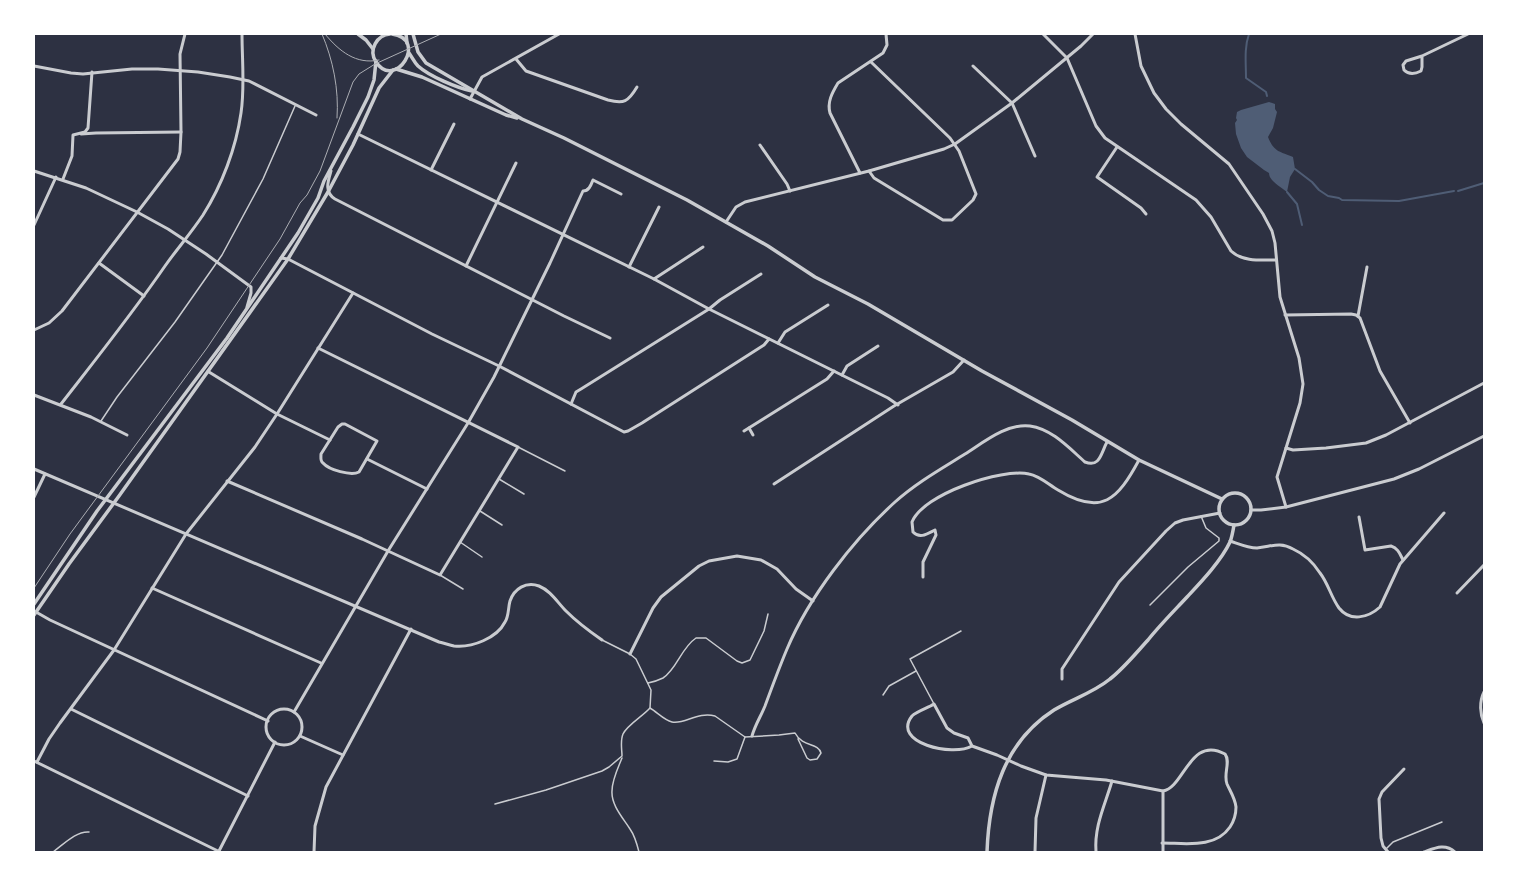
<svg xmlns="http://www.w3.org/2000/svg" width="1518" height="886" font-family="'Asap Condensed',sans-serif">
<rect width="100%" height="100%" fill="#2d3142"/>
<!-- water -->
<path fill="#4f5d75" d="M1269,102L1275,104V109L1277,112L1273,128L1268,137C1274,152 1279,151 1293,157L1295,169L1290,177L1287,192C1281,187 1269,181 1269,173L1264,170L1247,157L1241,148L1236,134L1235,123L1237,120L1236,118L1237,112L1241,110Z"/>
<g fill="none" stroke-linecap="round" stroke-linejoin="round">
<!-- stream -->
<g stroke="#4f5d75" stroke-width="2">
<path d="M1249,34C1244,48 1246,63 1246,78L1266,92L1267,96"/>
<path d="M1295,169L1312,182L1319,190L1328,196L1339,198L1342,200L1399,201L1454,191"/>
<path d="M1458,191L1484,183"/>
<path d="M1287,192L1297,204L1302,225"/>
</g>
<!-- service -->
<g stroke="#caccd0" stroke-width="1.5">
<path d="M101,421L117,397L175,322L222,255L263,179L295,106"/>
<path d="M518,447L565,471"/>
<path d="M499,479L524,494"/>
<path d="M480,511L502,525"/>
<path d="M460,542L482,557"/>
<path d="M440,575L463,589"/>
<path d="M1150,605L1188,567L1219,541V538L1206,528L1201,516"/>
<path d="M648,683C653,682 659,680 663,678C677,669 681,648 696,638H706L737,661L742,663L750,660L764,631L768,614"/>
<path d="M883,695L889,686L916,671"/>
<path d="M934,704L910,659L961,631"/>
<path d="M650,708C657,712 664,720 672,722C684,725 698,711 715,716L745,737L779,735L795,733C803,748 818,742 821,753L817,759L810,760L807,758L798,739"/>
<path d="M622,758C618,768 612,780 612,791C611,805 623,818 630,829C635,836 637,844 639,852"/>
<path d="M714,761L728,762L737,759L745,737"/>
<path d="M495,804L546,790L602,771L609,767L622,756C622,750 620,741 623,734C627,725 643,716 650,708L651,690L636,659L630,654L602,640"/>
<path d="M1386,849L1393,842L1442,822"/>
<path d="M53,852C64,844 76,831 89,832"/>
</g>
<!-- minor -->
<g stroke="#caccd0" stroke-width="3">
<path d="M1043,34L1067,58L1096,126L1105,138L1196,200L1211,217L1231,251C1243,262 1261,260 1276,260"/>
<path d="M1135,34L1141,66L1154,93L1166,109L1181,124L1229,164L1263,214L1272,231L1275,243L1280,297L1299,358L1303,384L1300,403L1277,477L1286,507"/>
<path d="M1422,56V67L1421,71C1415,74 1409,75 1404,70L1403,65L1406,61L1422,56L1468,34"/>
<path d="M516,59L526,71L608,100C624,104 628,102 637,87"/>
<path d="M34,66L71,73L83,74L132,69H158L198,72L230,77L249,81L316,115"/>
<path d="M973,66L1012,103L1035,156"/>
<path d="M470,99L482,77L559,34"/>
<path d="M81,134L96,133L181,132"/>
<path d="M358,134L654,279L709,309L888,398L898,405"/>
<path d="M760,145L787,184L790,191"/>
<path d="M1117,147L1097,177L1141,208L1146,214"/>
<path d="M431,170L454,124"/>
<path d="M34,171L86,188L137,212L168,229L206,254L251,287V293L247,307"/>
<path d="M331,171C328,181 324,192 335,199L564,316L610,338"/>
<path d="M869,171L874,178L943,220H952L973,200L976,194L959,151L950,138L871,62"/>
<path d="M860,173L830,113C827,102 832,93 838,83L883,53L887,45L886,34"/>
<path d="M63,179L72,156L73,135L85,132L88,128L92,72"/>
<path d="M726,222L736,207L745,202L869,171L944,149L955,144L1012,103L1081,46L1093,34"/>
<path d="M34,225L56,177"/>
<path d="M281,258L288,259L432,334L499,366L624,432L628,431L642,423L764,345L769,339"/>
<path d="M99,263L144,296"/>
<path d="M466,266L516,163"/>
<path d="M629,267L659,207"/>
<path d="M654,279L703,247"/>
<path d="M1285,315L1351,314L1356,315L1360,318L1380,371L1410,423"/>
<path d="M1358,316L1367,267"/>
<path d="M34,330L49,323L62,311L178,159L180,152L181,132L180,54L185,34"/>
<path d="M778,343L785,332L828,305"/>
<path d="M209,372L277,414L330,440"/>
<path d="M842,375L847,366L878,346"/>
<path d="M34,395L91,417L127,435"/>
<path d="M61,404C96,359 132,314 165,266C177,249 191,233 203,215C222,185 236,148 241,113C245,87 242,60 242,34"/>
<path d="M571,404L576,392L581,389L709,309L720,300L761,274"/>
<path d="M342,424H345L377,441L359,472C351,476 329,470 323,463C320,461 321,458 321,454L338,427Z"/>
<path d="M749,428L753,435"/>
<path d="M744,431L827,379L834,371"/>
<path d="M1286,448L1293,450L1326,448L1366,443L1386,435L1484,383"/>
<path d="M367,459L427,489"/>
<path d="M34,469L439,642C444,643 449,645 454,646C472,648 497,638 505,622C509,616 508,608 510,601C514,589 526,581 539,586C551,591 557,602 566,611C577,622 589,631 602,640"/>
<path d="M227,481L362,539L440,575L518,447L318,348"/>
<path d="M774,484L894,406L953,372L964,360"/>
<path d="M34,497L45,474"/>
<path d="M1251,510H1261L1286,507L1394,479L1419,469L1484,436"/>
<path d="M1359,517L1365,550L1391,546C1398,548 1400,554 1403,560"/>
<path d="M1230,541C1239,544 1248,548 1257,548C1271,547 1279,541 1293,549C1304,554 1313,562 1320,573C1328,583 1331,597 1339,608C1350,622 1368,618 1380,607L1400,564L1444,513"/>
<path d="M923,577V562L936,535L935,530C927,534 920,539 913,532L912,522C923,494 1002,468 1029,474C1040,476 1049,485 1058,490C1102,517 1118,499 1139,460"/>
<path d="M152,588L321,663"/>
<path d="M1457,593L1484,565"/>
<path d="M36,612L50,620L268,721"/>
<path d="M630,654L653,608L661,597L699,566L709,561L737,556L761,560L777,569L796,589L813,601"/>
<path d="M1062,679V669L1119,582L1166,531L1175,523L1183,520L1220,513"/>
<path d="M1484,692C1479,702 1480,714 1484,723"/>
<path d="M71,709L248,796"/>
<circle cx="284" cy="727" r="18"/>
<path d="M294,712L388,551L468,423L494,377L550,263L583,191C589,191 591,185 593,180L621,194"/>
<path d="M300,736L343,755"/>
<path d="M752,736C755,725 761,716 765,706C772,687 779,668 787,649C809,597 853,540 895,502C916,483 941,469 965,454C984,442 1007,423 1030,426C1052,429 1069,448 1085,462C1100,468 1101,453 1107,442"/>
<path d="M972,746C953,757 891,743 912,716C917,711 928,708 934,704L947,728L954,733L968,738L972,746L997,755L1021,766L1046,775L1106,780L1163,791C1184,788 1190,735 1225,754C1231,762 1223,774 1227,784C1230,791 1235,798 1236,807C1236,814 1234,821 1230,827C1215,849 1185,843 1162,843"/>
<path d="M34,761L220,852"/>
<path d="M37,762L49,739L60,723L114,650L186,534L255,447L277,414L353,293"/>
<path d="M219,851L275,742"/>
<path d="M314,852L315,826L326,787L411,629"/>
<path d="M1035,852L1036,818L1046,775"/>
<path d="M1096,852C1094,826 1105,805 1112,781"/>
<path d="M1163,852V791"/>
<path d="M1388,852L1383,846L1381,838L1379,799L1382,792L1404,769"/>
<path d="M1424,852C1435,848 1445,843 1455,852"/>
</g>
<!-- tertiary -->
<g stroke="#caccd0" stroke-width="3.5">
<path d="M358,34L366,40L373,49"/>
<path d="M390,34C377,35 368,50 376,62C395,91 429,39 392,34"/>
<path d="M406,34L407,43"/>
<path d="M413,34L418,52L426,63L522,119L564,138L687,200L768,246L815,277L868,304L982,371L1072,420L1139,460L1222,499"/>
<path d="M409,53C412,57 414,62 418,66C429,76 457,88 472,91"/>
<path d="M396,69L422,77L506,115L517,118"/>
<circle cx="1235" cy="509" r="16"/>
<path d="M34,604L97,511L227,338L298,233L318,198L324,181L353,127L368,97L374,80L376,61"/>
<path d="M34,615L69,564L119,496L288,259L328,192L353,145L379,88L393,70"/>
<path d="M987,852C989,796 1004,742 1054,710C1072,699 1093,693 1110,679C1124,668 1136,653 1148,640C1160,625 1174,611 1187,597C1201,582 1221,561 1230,542C1232,537 1233,531 1234,525"/>
</g>
<!-- tram -->
<g stroke="#abadb3" stroke-width="1">
<path d="M322,34C333,60 339,89 337,118"/>
<path d="M325,34C339,51 356,65 379,60"/>
<path d="M34,588L70,534L207,348L280,239L300,203L307,195L320,171L353,82L359,74L375,64L441,34"/>
</g>
</g>
<!-- border -->
<rect width="1518" height="886" fill="none" stroke="#ffffff" stroke-width="70"/>
</svg>
